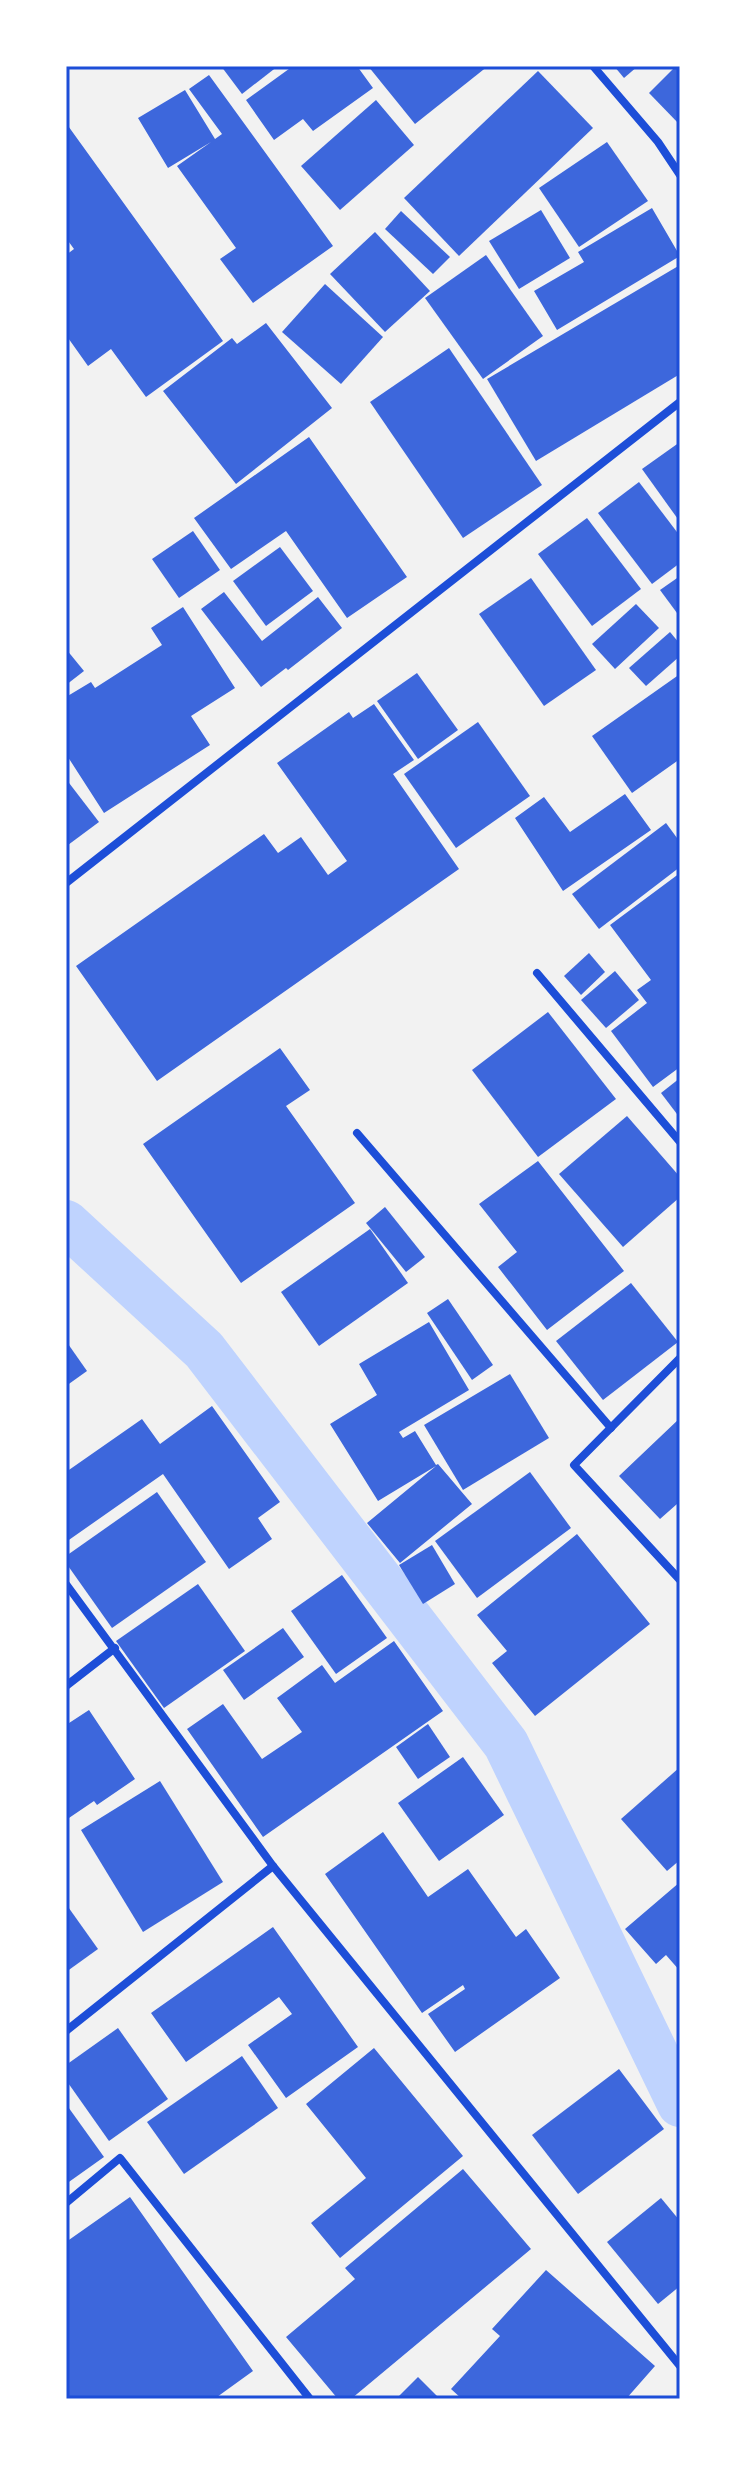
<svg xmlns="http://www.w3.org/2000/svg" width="746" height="2465" font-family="Georgia,serif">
<rect width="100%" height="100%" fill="#f2f2f2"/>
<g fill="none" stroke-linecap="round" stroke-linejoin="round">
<!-- canal -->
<path stroke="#bfd3fe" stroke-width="46" d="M66,1223L204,1350L506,1744L680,2104"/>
</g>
<!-- building -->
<g fill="#3d67dc">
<path d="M221,66H278L242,94Z"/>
<path d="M293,66H357L373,88L313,131L303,119L274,140L246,100Z"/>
<path d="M368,66H488L415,124Z"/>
<path d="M614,66H638L624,78Z"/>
<path d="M676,66H680V125L649,93Z"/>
<path d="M538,71L593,128L459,256L404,198Z"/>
<path d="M209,75L333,246L253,303L220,259L236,248L177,166L211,142L168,168L138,118L185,90L215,139L222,134L189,89Z"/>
<path d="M376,100L414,145L340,210L301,166Z"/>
<path d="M66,123L223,341L146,397L111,349L88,366L66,335V255L74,249L66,238Z"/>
<path d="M607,142L648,201L579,247L539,188Z"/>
<path d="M652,208L680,256L557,330L534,291L584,262L578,252Z"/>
<path d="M541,210L570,258L519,289L489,241Z"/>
<path d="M401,211L450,257L433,274L385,229Z"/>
<path d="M375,232L430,291L385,332L330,274Z"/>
<path d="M486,255L543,336L483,379L425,298Z"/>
<path d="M680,265V374L536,461L487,379Z"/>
<path d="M325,284L383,337L341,384L282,332Z"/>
<path d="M266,323L332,408L236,484L163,391L232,338L237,344Z"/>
<path d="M449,348L542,485L463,538L370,402Z"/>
<path d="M309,437L407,577L347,618L286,531L231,569L194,518Z"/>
<path d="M680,442V522L642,469Z"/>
<path d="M639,482L680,536V563L652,584L598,513Z"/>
<path d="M587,518L641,589L592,626L538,554Z"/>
<path d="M193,531L220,570L179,598L152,559Z"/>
<path d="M280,547L313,591L266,626L233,581Z"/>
<path d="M680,576V611L677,613L660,590Z"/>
<path d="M531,578L596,670L544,706L479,614Z"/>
<path d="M224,592L262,641L318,597L342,628L288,670L286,668L261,687L201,609Z"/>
<path d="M636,604L659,628L615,669L592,644Z"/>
<path d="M183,607L235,688L191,716L210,745L104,813L66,754V697L91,682L95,688L162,645L151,628Z"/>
<path d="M670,632L680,644V656L646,686L629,668Z"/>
<path d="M66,649L84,671L66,685Z"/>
<path d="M417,673L458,730L418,759L377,701Z"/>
<path d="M680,674V759L632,793L592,736Z"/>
<path d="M374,704L414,760L393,774L459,869L157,1081L76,966L264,834L278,853L301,837L328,875L347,861L277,763L349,712L353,718Z"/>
<path d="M478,722L530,796L456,848L404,774Z"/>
<path d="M66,779L99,822L68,845L66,841Z"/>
<path d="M625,794L651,830L563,891L515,818L544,797L570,832Z"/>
<path d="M666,823L680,842V867L599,929L572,894Z"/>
<path d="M680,873V1067L653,1087L611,1031L647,1003L637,990L651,980L610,925Z"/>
<path d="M589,953L605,972L581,995L564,976Z"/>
<path d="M615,971L639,1000L606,1028L581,1000Z"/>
<path d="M548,1012L616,1099L538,1157L472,1070Z"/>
<path d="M280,1048L310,1090L286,1106L355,1203L241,1283L143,1144Z"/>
<path d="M680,1078V1118L661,1093Z"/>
<path d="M627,1116L680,1177V1197L623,1247L559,1174Z"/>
<path d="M538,1161L624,1271L547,1330L498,1267L517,1252L479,1204Z"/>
<path d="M385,1207L425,1257L406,1272L366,1223Z"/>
<path d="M370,1229L408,1283L319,1346L281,1292Z"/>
<path d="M631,1283L678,1342L603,1400L556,1341Z"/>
<path d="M448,1299L493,1365L472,1380L427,1313Z"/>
<path d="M429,1322L469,1390L399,1432L403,1438L415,1431L436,1465L438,1464L472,1504L400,1563L367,1523L436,1466L378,1501L330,1424L377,1395L359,1364Z"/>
<path d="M66,1341L87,1371L66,1386Z"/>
<path d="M510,1374L549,1438L463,1490L424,1425Z"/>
<path d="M212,1406L280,1502L258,1518L272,1539L229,1569L163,1474L66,1542V1472L142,1419L160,1444Z"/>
<path d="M680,1418V1508L677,1504L660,1519L619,1476Z"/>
<path d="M530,1472L571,1528L477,1598L435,1541Z"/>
<path d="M157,1492L206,1562L112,1628L66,1563V1556Z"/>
<path d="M577,1534L650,1624L535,1716L492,1663L507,1651L477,1615Z"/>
<path d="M432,1545L455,1584L423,1604L399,1565Z"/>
<path d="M342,1575L387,1638L336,1674L291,1611Z"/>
<path d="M198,1584L245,1651L164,1708L116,1641Z"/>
<path d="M283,1628L304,1657L244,1700L223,1670Z"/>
<path d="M394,1641L443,1711L263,1837L187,1729L223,1704L262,1759L302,1732L277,1698L322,1665L335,1683Z"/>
<path d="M89,1710L135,1779L97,1805L94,1801L66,1820V1725Z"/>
<path d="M428,1724L450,1757L418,1779L396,1747Z"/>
<path d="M463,1757L504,1815L439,1861L398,1803Z"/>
<path d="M680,1767V1860L667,1871L621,1819Z"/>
<path d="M160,1781L223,1882L143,1932L81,1830Z"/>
<path d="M383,1832L428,1897L468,1869L516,1937L526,1929L560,1978L455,2052L428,2014L465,1989L463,1985L422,2013L325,1874Z"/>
<path d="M680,1882V1971L666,1955L656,1964L625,1929Z"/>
<path d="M66,1904L98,1949L66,1972Z"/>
<path d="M273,1927L358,2047L286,2098L248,2045L292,2014L279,1997L186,2062L151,2013Z"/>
<path d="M118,2028L168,2099L109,2141L66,2080V2065Z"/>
<path d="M374,2048L463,2156L340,2258L311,2223L366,2178L306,2104Z"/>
<path d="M242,2056L278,2108L184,2174L147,2122Z"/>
<path d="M619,2069L664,2129L578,2194L532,2135Z"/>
<path d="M66,2104L104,2157L66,2184Z"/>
<path d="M463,2169L531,2249L351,2399H338L286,2337L355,2279L345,2268Z"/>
<path d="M130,2197L253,2371L217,2397L218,2399H66V2242Z"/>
<path d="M661,2198L680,2221V2286L658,2304L607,2242Z"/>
<path d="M546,2270L655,2366L626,2399H462L451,2389L500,2336L492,2329Z"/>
<path d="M418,2377L440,2399H396Z"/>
</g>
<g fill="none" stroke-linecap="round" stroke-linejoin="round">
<!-- minor -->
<g stroke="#1d4ed8" stroke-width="8">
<path d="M593,66L658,142L680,175"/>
<path d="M66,883L680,402"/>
<path d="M537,973L680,1142"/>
<path d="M357,1133L611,1428"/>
<path d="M680,1358L574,1465L680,1580"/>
<path d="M66,1584L273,1866L680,2366"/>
<path d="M66,1686L115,1648"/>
<path d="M66,2031L273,1866"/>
<path d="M66,2203L120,2158L310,2399"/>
</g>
</g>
<!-- border -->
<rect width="746" height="2465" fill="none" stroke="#ffffff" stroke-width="136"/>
<rect x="68" y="68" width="610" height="2329" fill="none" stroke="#1d4ed8" stroke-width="3"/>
</svg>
